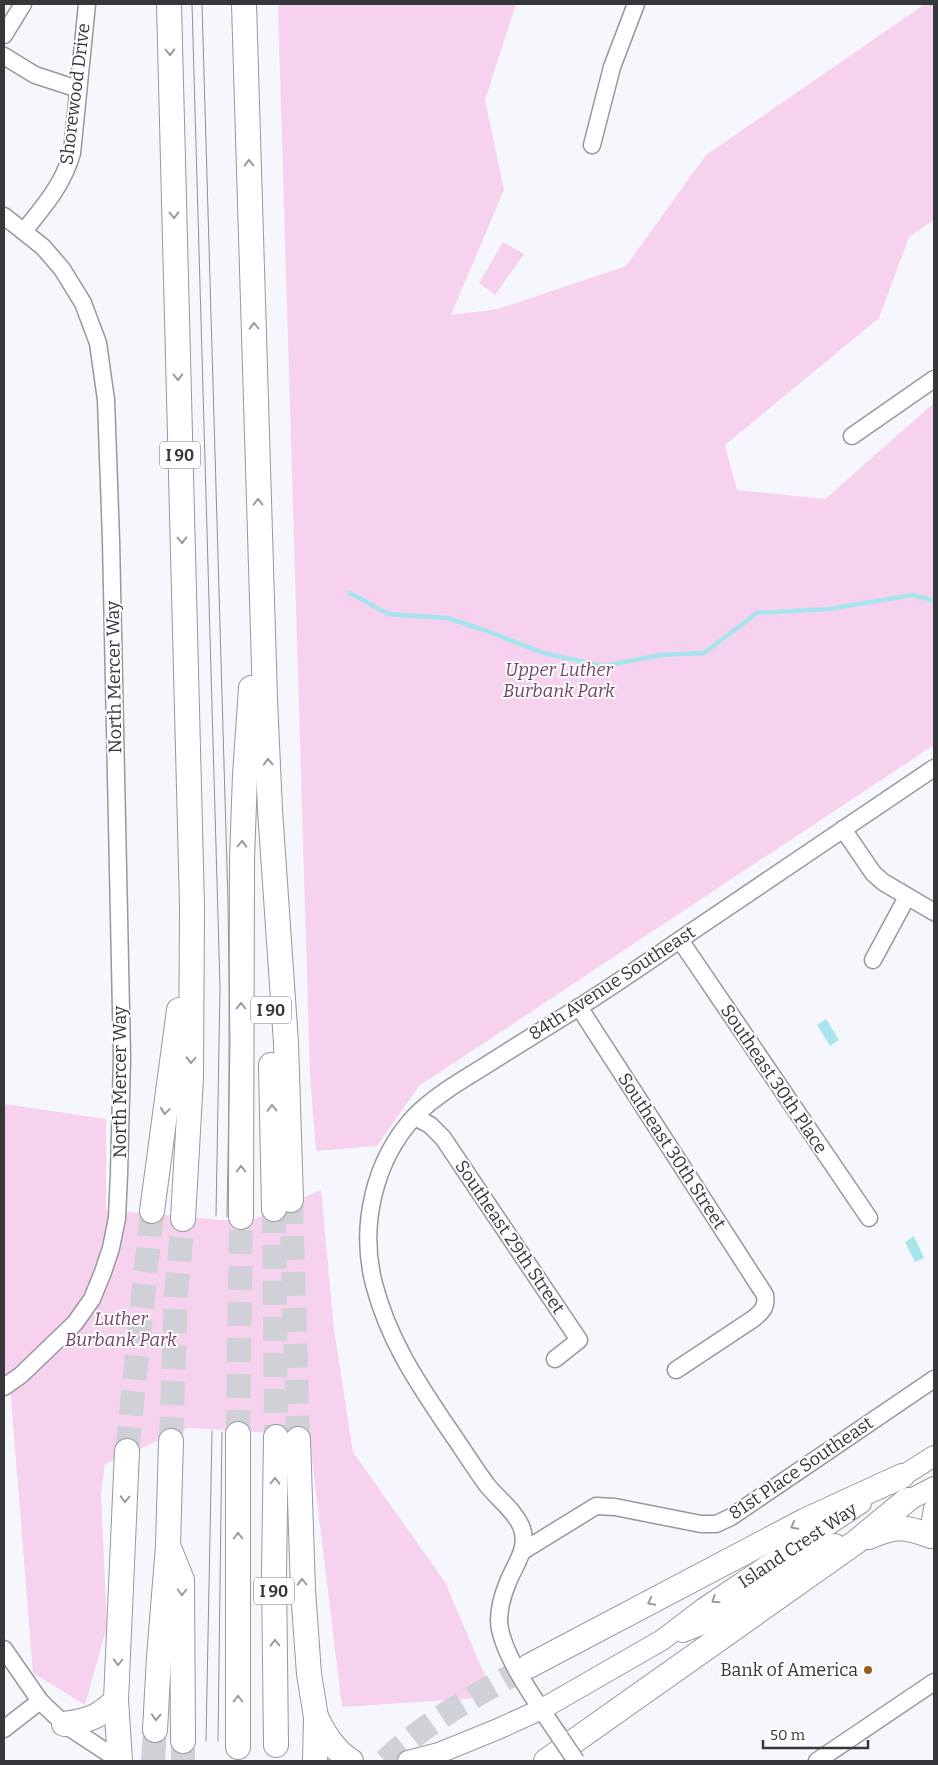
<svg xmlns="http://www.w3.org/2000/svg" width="938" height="1765" font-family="Bitter,serif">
<rect width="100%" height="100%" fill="#f5f7fd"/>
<!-- green -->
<g fill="#f7d2ee">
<path d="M280,4H516L485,100L504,190L451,315L498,309L626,266L706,155L925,4H934V220L909,237L879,318L725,445L737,490L825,499L934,403V745L419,1086L377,1146L316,1151L310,1075L278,7Z"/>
<path d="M503,242L524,254L495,295L479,283Z"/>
<path d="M4,1104L106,1119V1210L248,1222L321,1190L334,1329L353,1452L445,1582L494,1697L342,1707L309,1435L188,1428L105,1464L101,1494L107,1626L85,1705L33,1673L9,1373L4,1376Z"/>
</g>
<!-- water -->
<g fill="#a8e4ed">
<path d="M826,1019L839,1040L830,1046L817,1025Z"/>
<path d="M914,1236L924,1258L915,1262L905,1242Z"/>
</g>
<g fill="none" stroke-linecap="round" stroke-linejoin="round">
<!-- stream -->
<path stroke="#a8e4ed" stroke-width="4.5" d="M350,593L388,614L447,618L487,631L543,653L604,666L661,655L704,653L757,613L829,609L913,595L934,601"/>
<!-- highway-tunnel -->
<g stroke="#cfd1d6" stroke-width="24" stroke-dasharray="24 12" stroke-linecap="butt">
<path d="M291,1200L298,1439"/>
<path d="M274,1209L276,1437"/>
<path d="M238,1434L241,1217"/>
<path d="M171,1441L176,1296L183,1219"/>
<path d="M127,1451L152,1211"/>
<path d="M183,1741V1761"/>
<path d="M153,1761L155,1730"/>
<path d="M385,1761C427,1721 479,1693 529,1666"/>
</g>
<!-- minor casing -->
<g stroke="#96989d" stroke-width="19">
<g id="minor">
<path d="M4,35L23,4"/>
<path d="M4,56L35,75L78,89"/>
<path d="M592,145L612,67L636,4"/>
<path d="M4,216L43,247L62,269L83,303L98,343L106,400L111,540L122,1057L119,1174L117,1218L111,1248L103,1272L92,1299L75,1323L21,1375L4,1387"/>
<path d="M24,231C44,206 63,185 72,153L87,4"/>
<path d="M852,436L934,379"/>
<path d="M843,829L873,873L883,882L934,912"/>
<path d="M680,940L869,1218"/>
<path d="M873,960L907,897"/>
<path d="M579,1007L765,1295C767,1307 762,1312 753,1319L676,1370"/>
<path d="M415,1117L430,1125L443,1138L579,1340L555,1359"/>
<path d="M523,1551L596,1506L615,1507L701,1524H716L731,1517L934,1379"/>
<path d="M4,1649L40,1701L64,1724L120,1761"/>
<path d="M4,1729L40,1701"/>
<path d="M560,1737C541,1709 500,1653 499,1621C499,1608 503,1594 508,1582C515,1564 530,1547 521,1526C514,1510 498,1499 487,1485C473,1466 460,1445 446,1425C415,1379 388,1338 374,1284C359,1226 374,1160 415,1116C434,1097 457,1083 480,1069C513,1048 547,1027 581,1006C622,980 662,952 703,924C780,872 857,820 934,768"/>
<path d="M817,1761L934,1682"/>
</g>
</g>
<!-- major casing -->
<g stroke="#96989d" stroke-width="22">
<g id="major">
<path d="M890,1484L934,1456"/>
<path d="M894,1508L934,1487"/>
<path d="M931,1536L932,1520L934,1509"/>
<path d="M683,1632L711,1621L835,1544"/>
<path id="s1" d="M408,1761L439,1753L498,1729L542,1709L662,1640L704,1608L861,1503"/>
</g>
</g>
<!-- highway casing -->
<g stroke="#96989d" stroke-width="26">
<g id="highway">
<path d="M169,4L192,906L191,1078L183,1219"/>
<path d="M244,4L265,699L270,810L286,1043L291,1200"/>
<path d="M271,1065L274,1209"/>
<path d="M152,1211L179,1010"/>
<path d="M241,1217L242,860L245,775L251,688"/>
<path d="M276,1437L274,1575L276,1745"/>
<path d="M298,1439L303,1590L309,1674L316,1717L315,1761"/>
<path d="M869,1537C896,1525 904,1526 931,1536"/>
<path d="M170,1550L182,1580L183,1741"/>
<path d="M529,1666L804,1521L902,1476"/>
<path d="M316,1717C325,1735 334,1750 351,1761"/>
<path d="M64,1724C87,1721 100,1717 116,1700"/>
<path d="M155,1730L159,1657L168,1546L171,1441"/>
<path d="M238,1747V1434"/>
<path d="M120,1761L116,1700L127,1451"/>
<path d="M546,1761L856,1542L907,1500"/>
</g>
</g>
<!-- minor -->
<use href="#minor" stroke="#fff" stroke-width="16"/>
<!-- major -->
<use href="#major" stroke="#fff" stroke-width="20"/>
<!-- highway -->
<use href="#highway" stroke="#fff" stroke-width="24"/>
<!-- tram -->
<g stroke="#8f9094" stroke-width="1">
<path d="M192,4L220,987L216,1216"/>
<path d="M202,4L228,902L230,1042L227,1217"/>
<path d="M206,1741L212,1431"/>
<path d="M218,1741L222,1432"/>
</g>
<!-- minor-bridge casing -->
<g stroke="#96989d" stroke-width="19" stroke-linecap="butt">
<path id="minor-bridge" d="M560,1737L576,1761"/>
</g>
<!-- minor-bridge -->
<use href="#minor-bridge" stroke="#fff" stroke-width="16"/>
</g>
<!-- one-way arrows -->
<defs><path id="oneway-chevron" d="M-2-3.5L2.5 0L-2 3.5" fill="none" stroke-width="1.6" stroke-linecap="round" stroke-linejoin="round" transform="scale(1.25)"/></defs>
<g stroke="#9a9b9c">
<use href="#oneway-chevron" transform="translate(170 52) rotate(89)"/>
<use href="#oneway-chevron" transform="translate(249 163) rotate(-92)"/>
<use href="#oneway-chevron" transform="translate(174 215) rotate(89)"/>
<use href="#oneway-chevron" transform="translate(254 326) rotate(-92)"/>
<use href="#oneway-chevron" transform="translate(178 377) rotate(89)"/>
<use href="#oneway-chevron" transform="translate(258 502) rotate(-91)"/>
<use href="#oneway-chevron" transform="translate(182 540) rotate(89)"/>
<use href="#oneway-chevron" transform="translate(268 762) rotate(-93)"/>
<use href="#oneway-chevron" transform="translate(242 844) rotate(-88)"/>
<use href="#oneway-chevron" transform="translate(241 1006) rotate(-90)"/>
<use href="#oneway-chevron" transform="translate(191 1060) rotate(91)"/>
<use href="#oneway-chevron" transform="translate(272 1108) rotate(-91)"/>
<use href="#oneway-chevron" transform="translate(165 1111) rotate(98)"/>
<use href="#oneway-chevron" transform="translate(241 1169) rotate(-90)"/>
<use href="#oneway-chevron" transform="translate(275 1481) rotate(-89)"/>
<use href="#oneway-chevron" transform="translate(125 1499) rotate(92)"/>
<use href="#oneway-chevron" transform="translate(794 1526) rotate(152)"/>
<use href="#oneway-chevron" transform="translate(238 1536) rotate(-90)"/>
<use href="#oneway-chevron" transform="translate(302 1582) rotate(-92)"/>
<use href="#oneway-chevron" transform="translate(182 1592) rotate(90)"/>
<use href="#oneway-chevron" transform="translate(715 1600) rotate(146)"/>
<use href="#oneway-chevron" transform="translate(651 1602) rotate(152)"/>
<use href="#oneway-chevron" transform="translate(275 1643) rotate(-91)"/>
<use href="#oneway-chevron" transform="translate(118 1662) rotate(92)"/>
<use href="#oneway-chevron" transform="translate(238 1699) rotate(-90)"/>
<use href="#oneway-chevron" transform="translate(156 1717) rotate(93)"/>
</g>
<!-- markers -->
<circle fill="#935f12" stroke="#fff" stroke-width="2" cx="868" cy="1670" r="5"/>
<g text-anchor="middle" stroke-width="4" stroke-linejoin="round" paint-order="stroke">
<!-- shield labels -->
<g fill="#fff" stroke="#727375" stroke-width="1">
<rect x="160" y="441.5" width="40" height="27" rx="4"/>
<rect x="251" y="996.5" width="40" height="27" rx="4"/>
<rect x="254" y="1577.5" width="40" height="27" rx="4"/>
</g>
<g font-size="16" font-weight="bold" fill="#36373a">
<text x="180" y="461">I 90</text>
<text x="271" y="1016">I 90</text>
<text x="274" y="1597">I 90</text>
</g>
<!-- street labels -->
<g font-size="18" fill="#36373a" stroke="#fff">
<text transform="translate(75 94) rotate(-83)" y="6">Shorewood Drive</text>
<text transform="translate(114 677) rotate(-91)" y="6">North Mercer Way</text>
<text transform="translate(612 983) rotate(-33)" y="6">84th Avenue Southeast</text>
<text transform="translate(774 1079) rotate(56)" y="6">Southeast 30th Place</text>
<text transform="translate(120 1082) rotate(-90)" y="6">North Mercer Way</text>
<text transform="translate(672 1151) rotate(57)" y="6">Southeast 30th Street</text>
<text transform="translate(510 1237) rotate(56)" y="6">Southeast 29th Street</text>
<text transform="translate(801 1468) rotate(-34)" y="6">81st Place Southeast</text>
<text dy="6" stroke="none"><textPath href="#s1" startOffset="448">Island Crest Way</textPath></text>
</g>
<!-- park labels -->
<g font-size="18" font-style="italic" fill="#76426c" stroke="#fff">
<text x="559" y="676">Upper Luther<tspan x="559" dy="21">Burbank Park</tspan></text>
<text x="121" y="1325">Luther<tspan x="121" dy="21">Burbank Park</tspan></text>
</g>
<!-- poi labels -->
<g font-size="18" fill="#36373a" stroke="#fff" text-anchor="end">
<text x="858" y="1676">Bank of America</text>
</g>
</g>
<!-- border -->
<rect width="938" height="1765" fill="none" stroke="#36373a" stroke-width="10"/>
<!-- scale -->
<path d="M763 1740v8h105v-8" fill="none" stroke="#36373a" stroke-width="2.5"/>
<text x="770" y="1740" font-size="15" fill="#36373a" stroke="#ffffff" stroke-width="4" paint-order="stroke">50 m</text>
</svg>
